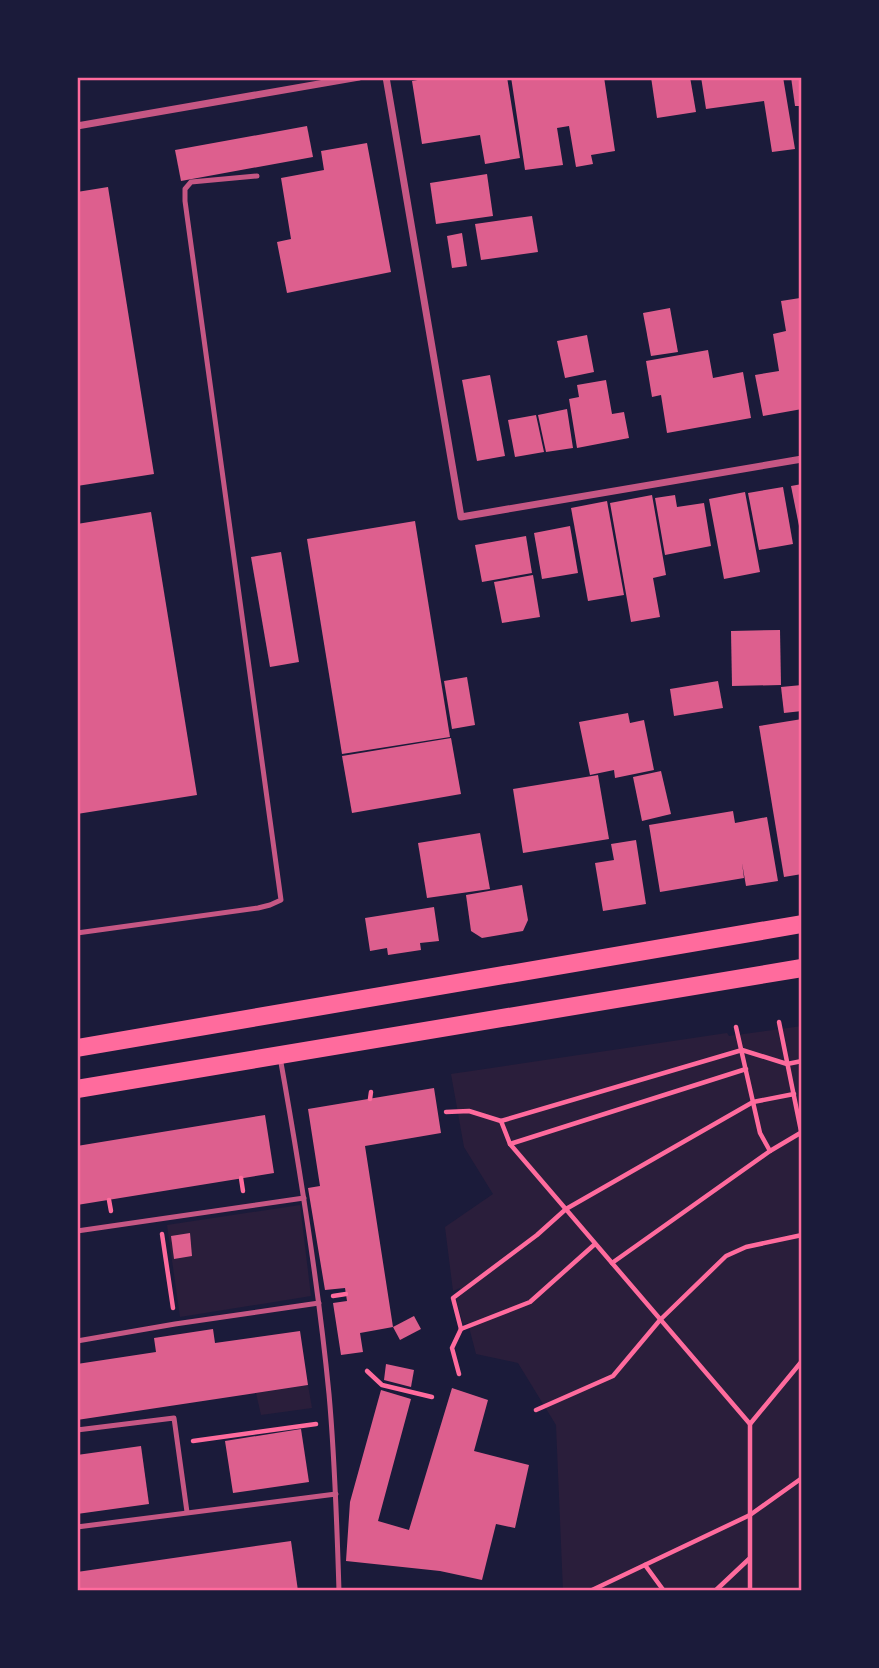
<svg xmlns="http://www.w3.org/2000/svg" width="879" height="1668" font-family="'Source Sans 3',sans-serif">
<rect width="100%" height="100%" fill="#1b1b3a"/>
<!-- green -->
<g fill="#2a1e3b">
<path d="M802,1026V1591H563L556,1425L518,1363L476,1354L468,1323L463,1324L456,1299L461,1295L460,1288L453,1291L445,1227L493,1194L464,1147L451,1074L727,1033L729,1036Z"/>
<path d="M300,1205L311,1296L180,1317L167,1225Z"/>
<path d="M308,1385L312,1408L261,1415L256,1393Z"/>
</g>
<!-- building -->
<g fill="#dd5f8e">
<path d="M434,77H507L520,158L485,164L480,135L422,144L412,81Z"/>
<path d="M511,77H604L615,151L591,155L593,164L576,167L569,126L557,128L563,165L525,170Z"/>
<path d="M651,77H690L696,112L657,118Z"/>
<path d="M701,77H783L795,149L772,152L764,101L706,109Z"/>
<path d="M791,77H802V106H795Z"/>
<path d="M307,126L313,157L181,181L175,150Z"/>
<path d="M367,143L391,272L287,293L277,242L291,239L281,178L324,170L321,151Z"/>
<path d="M487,174L493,216L436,224L430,183Z"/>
<path d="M108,187L154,474L77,486V192Z"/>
<path d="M532,216L538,252L481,260L475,224Z"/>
<path d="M462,233L467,266L452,268L447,236Z"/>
<path d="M800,298L802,409L763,416L755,375L779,371L773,334L786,331L781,301Z"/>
<path d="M670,308L678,352L651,356L643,313Z"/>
<path d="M587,335L594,372L565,378L557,341Z"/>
<path d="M708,350L713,378L743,372L751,418L667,433L661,395L652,397L646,361Z"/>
<path d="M490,375L505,456L477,461L462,380Z"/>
<path d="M606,380L612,414L624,412L629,438L577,448L569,399L579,397L577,385Z"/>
<path d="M567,409L573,448L546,452L538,415Z"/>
<path d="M536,415L544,452L515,457L508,420Z"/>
<path d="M802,484V535L801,536L791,486Z"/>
<path d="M783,487L793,544L759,550L748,493Z"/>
<path d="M745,492L760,572L724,579L709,499Z"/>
<path d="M652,495L666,575L653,578L660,617L631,622L610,503Z"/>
<path d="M675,495L677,507L704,503L711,546L665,555L655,498Z"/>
<path d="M607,501L624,595L588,601L571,508Z"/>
<path d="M151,512L197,795L77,814V524Z"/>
<path d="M415,521L450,737L342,754L307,539Z"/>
<path d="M570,526L578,573L542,579L534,533Z"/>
<path d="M526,536L532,573L482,582L475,545Z"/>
<path d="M281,552L299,662L270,667L251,557Z"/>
<path d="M533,575L540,617L502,623L494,582Z"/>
<path d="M780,630L781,685L732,686L731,631Z"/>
<path d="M467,677L475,725L452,729L444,681Z"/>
<path d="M718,681L723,708L674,716L670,689Z"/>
<path d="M802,685V711L784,713L781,687Z"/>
<path d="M628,713L630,723L644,720L654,770L615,778L614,770L590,775L579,722Z"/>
<path d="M802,719V874L784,877L759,726Z"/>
<path d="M451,738L461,794L352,813L342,756Z"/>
<path d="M661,771L671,814L642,821L633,777Z"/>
<path d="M598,775L609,839L523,853L513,789Z"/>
<path d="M733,811L735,823L767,817L778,881L746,886L742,863L744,878L660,892L649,825Z"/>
<path d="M480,833L490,889L427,898L418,843Z"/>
<path d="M636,840L646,904L603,911L595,863L614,860L611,844Z"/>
<path d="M522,885L528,920L523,931L482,938L471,931L466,895Z"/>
<path d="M434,907L439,941L420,943L421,950L388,955L387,948L370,951L365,918Z"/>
<path d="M434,1088L441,1133L365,1146L393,1327L360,1333L363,1352L341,1355L333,1303L347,1301L345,1288L325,1290L308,1188L320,1186L308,1109Z"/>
<path d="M265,1115L274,1173L77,1205V1146Z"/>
<path d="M190,1233L192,1256L174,1259L171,1236Z"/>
<path d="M414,1316L421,1329L400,1340L393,1327Z"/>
<path d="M213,1329L215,1343L300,1331L308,1385L77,1420V1364L156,1352L154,1338Z"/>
<path d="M386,1364L414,1370L411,1387L384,1380Z"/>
<path d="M452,1388L488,1400L474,1451L529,1465L515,1528L496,1524L482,1580L440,1571L346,1561L350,1502L381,1390L411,1399L378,1521L409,1530Z"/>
<path d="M301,1429L309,1482L233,1493L225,1441Z"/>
<path d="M141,1446L149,1504L77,1514V1455Z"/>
<path d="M291,1541L298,1591H77V1572Z"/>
</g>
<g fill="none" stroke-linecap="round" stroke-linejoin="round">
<!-- path -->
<g stroke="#ff6b9d" stroke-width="4.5">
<path d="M779,1022L802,1136"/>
<path d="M370,1099L371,1092"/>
<path d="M446,1112L469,1111L501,1121L742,1050L787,1064L802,1061"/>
<path d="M501,1121L510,1144L750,1424V1591"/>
<path d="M510,1144L746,1069"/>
<path d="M770,1151L802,1132"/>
<path d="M241,1178L243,1191"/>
<path d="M109,1200L111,1211"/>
<path d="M162,1234L173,1308"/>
<path d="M612,1263L770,1151L760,1133L736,1027"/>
<path d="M333,1296L346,1294"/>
<path d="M461,1329L453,1298L537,1235L566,1209L753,1102L794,1094"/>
<path d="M367,1371L382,1385L432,1397"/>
<path d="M459,1374L452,1348L461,1329L530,1302L595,1244"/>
<path d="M536,1410L613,1376L660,1320L726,1256L746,1247L802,1235"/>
<path d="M750,1424L802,1361"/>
<path d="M193,1441L316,1424"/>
<path d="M645,1565L664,1591"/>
<path d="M590,1591L750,1515L802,1478"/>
<path d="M715,1591L749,1559"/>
</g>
<!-- service -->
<g stroke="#c65784" stroke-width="5">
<path d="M77,933L258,908L270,905L281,900L185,201V189L191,182L257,176"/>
<path d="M280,1057C300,1169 318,1281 329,1394C335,1460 337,1525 339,1591"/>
<path d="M77,1231L304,1198"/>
<path d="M77,1341L175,1324L319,1303"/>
<path d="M77,1430L174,1418L187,1512"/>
<path d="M77,1527L336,1494"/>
</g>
<!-- minor -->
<g stroke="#c65784" stroke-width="7">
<path d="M386,77L461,517L802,459"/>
<path d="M77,126L359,77"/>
</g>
<!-- primary -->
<g stroke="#ff6b9d" stroke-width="18">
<path d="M77,1048L802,924"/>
<path d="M77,1089L802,968"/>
</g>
</g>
<!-- border -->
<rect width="879" height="1668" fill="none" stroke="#1b1b3a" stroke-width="158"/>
<rect x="79" y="79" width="721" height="1510" fill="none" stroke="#ff6b9d" stroke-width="2.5"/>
</svg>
